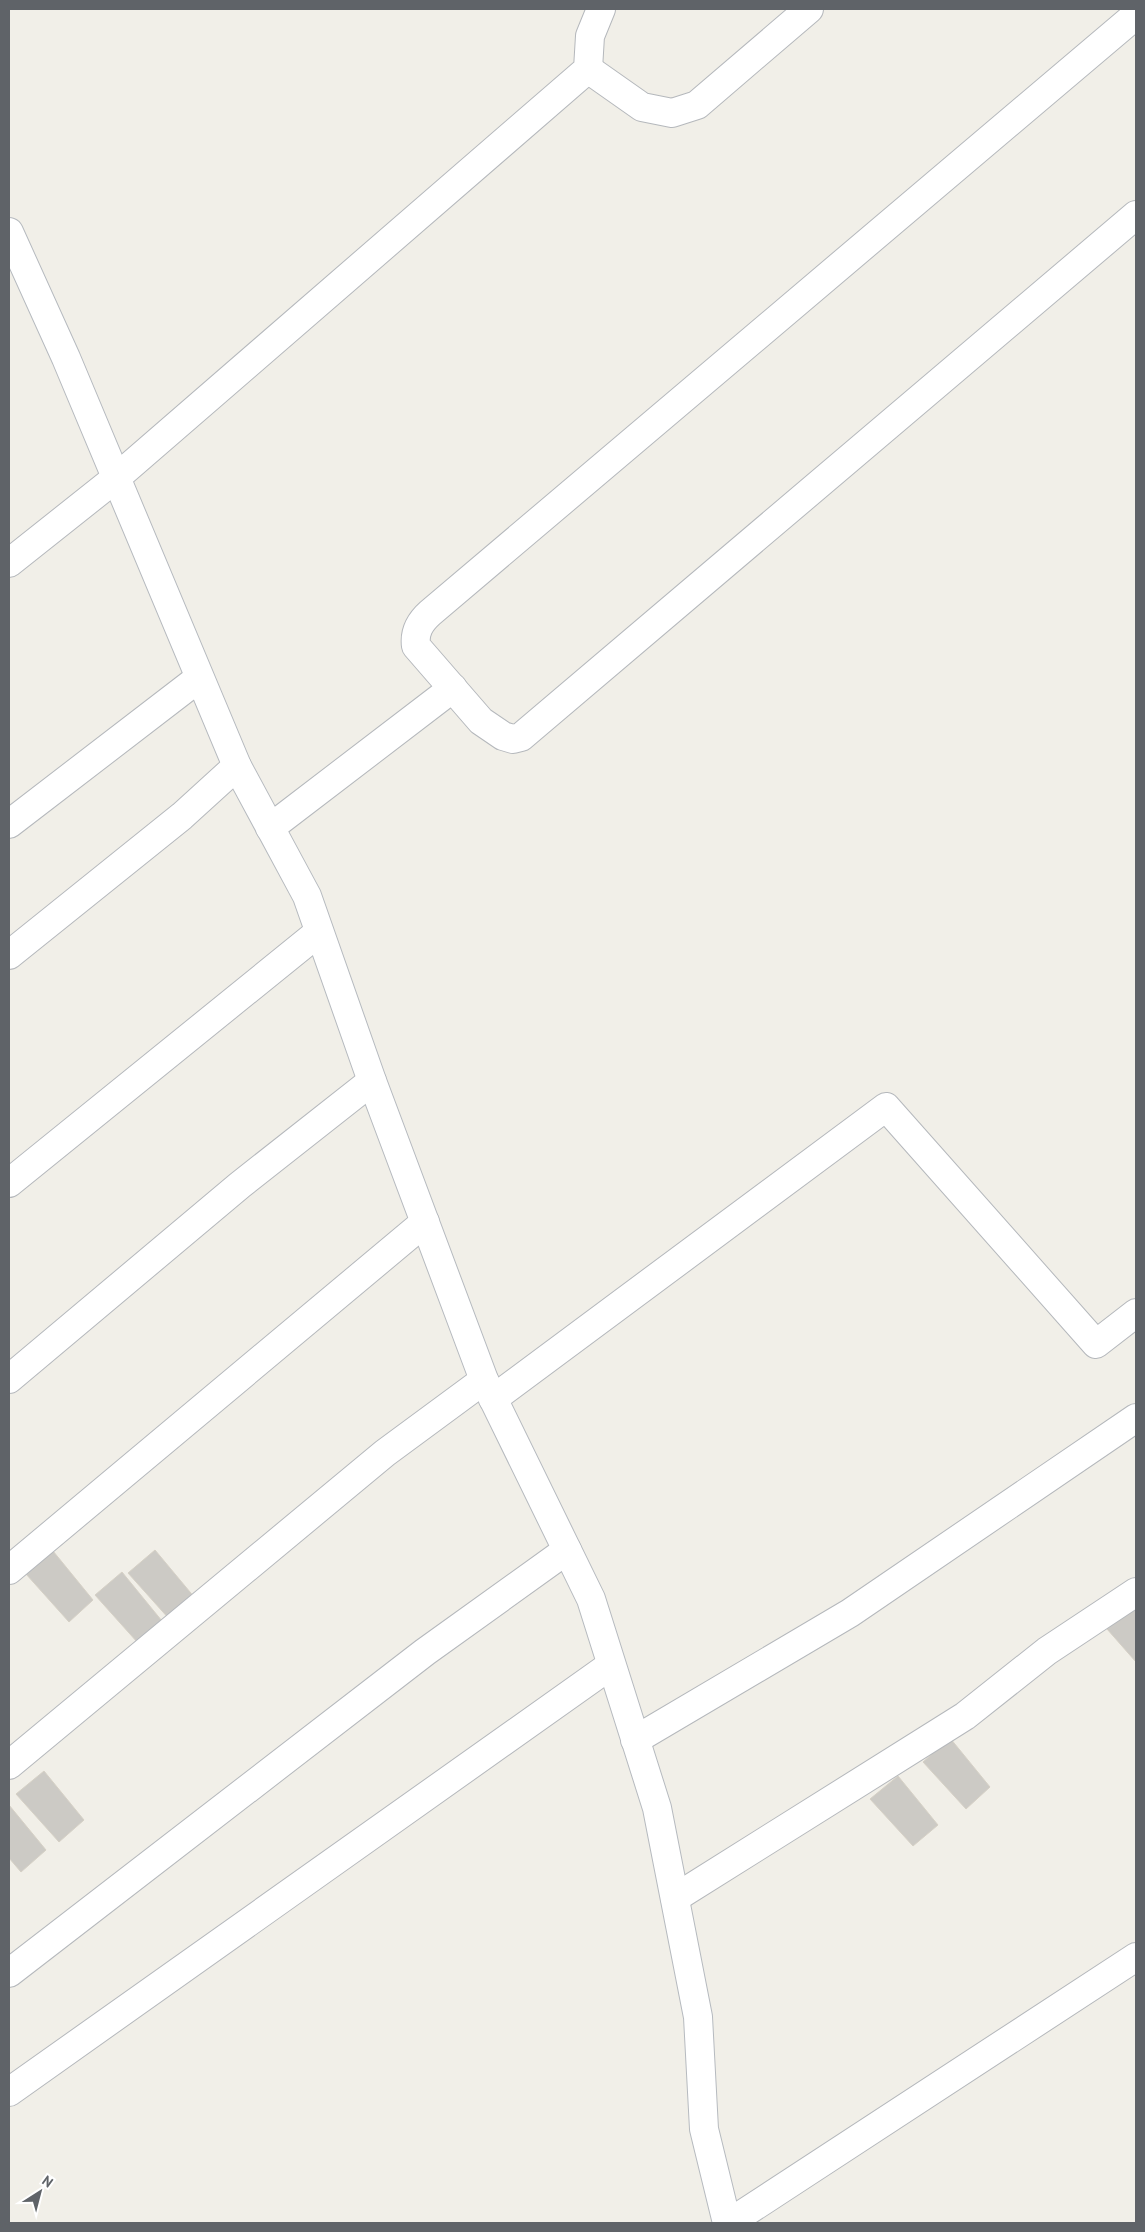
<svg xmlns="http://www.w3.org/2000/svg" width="1145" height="2232" font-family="'PT Sans',sans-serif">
<rect width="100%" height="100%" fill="#f1efe8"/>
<!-- building -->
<g fill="#cccac5" stroke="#d6d1c6">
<path d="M155,1550L195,1598L171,1621L128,1573Z"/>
<path d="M53,1551L93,1600L69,1622L26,1574Z"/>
<path d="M122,1572L162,1621L138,1643L95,1595Z"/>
<path d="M1134,1606L1136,1609V1662L1107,1629Z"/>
<path d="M950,1738L990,1787L966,1809L923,1762Z"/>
<path d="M44,1771L84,1820L59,1842L16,1794Z"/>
<path d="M898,1776L938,1825L913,1846L870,1799Z"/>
<path d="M9,1805L46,1850L21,1872L9,1858Z"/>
</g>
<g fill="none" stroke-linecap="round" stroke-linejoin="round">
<!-- minor casing -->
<g stroke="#b5b8bc" stroke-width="30">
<g id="minor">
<path d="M1136,15L430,613C420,622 414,632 416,646L481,721L503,736L513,739L521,737L1136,215"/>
<path d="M588,69L642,107L672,113L697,105L809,9"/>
<path d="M9,563L116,478L588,69L590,36L601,9"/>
<path d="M9,824L199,678"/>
<path d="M270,828L453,688"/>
<path d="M9,955L182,816L237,766"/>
<path d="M9,1183L319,932"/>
<path d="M9,1379L240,1185L372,1081"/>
<path d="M493,1399L886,1107L1096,1344L1136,1313"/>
<path d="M9,1570L425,1222"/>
<path d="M635,1740L850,1613L1136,1418"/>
<path d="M9,1765L385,1453L484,1380"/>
<path d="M675,1898L965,1716L1047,1651L1136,1592"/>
<path d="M9,1973L425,1652L567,1550"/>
<path d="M9,2092L611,1665"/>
<path d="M729,2223L1136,1957"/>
</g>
</g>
<!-- secondary casing -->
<g stroke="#b6babf" stroke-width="30">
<path id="secondary" d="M9,232L66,358L237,766L307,896L372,1081L484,1380L591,1599L657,1808L698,2017L704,2129L727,2223"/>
</g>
<!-- minor -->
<use href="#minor" stroke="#fff" stroke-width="28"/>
<!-- secondary -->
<use href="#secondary" stroke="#fff" stroke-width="28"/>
</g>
<!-- border -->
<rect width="1145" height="2232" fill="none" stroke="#5f6368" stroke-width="20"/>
<!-- north arrow -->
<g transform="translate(40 2192) rotate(36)" stroke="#ffffff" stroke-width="4" paint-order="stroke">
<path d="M0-4L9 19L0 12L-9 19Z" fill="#5f6368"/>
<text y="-8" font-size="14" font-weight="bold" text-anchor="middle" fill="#5f6368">N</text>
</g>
</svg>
